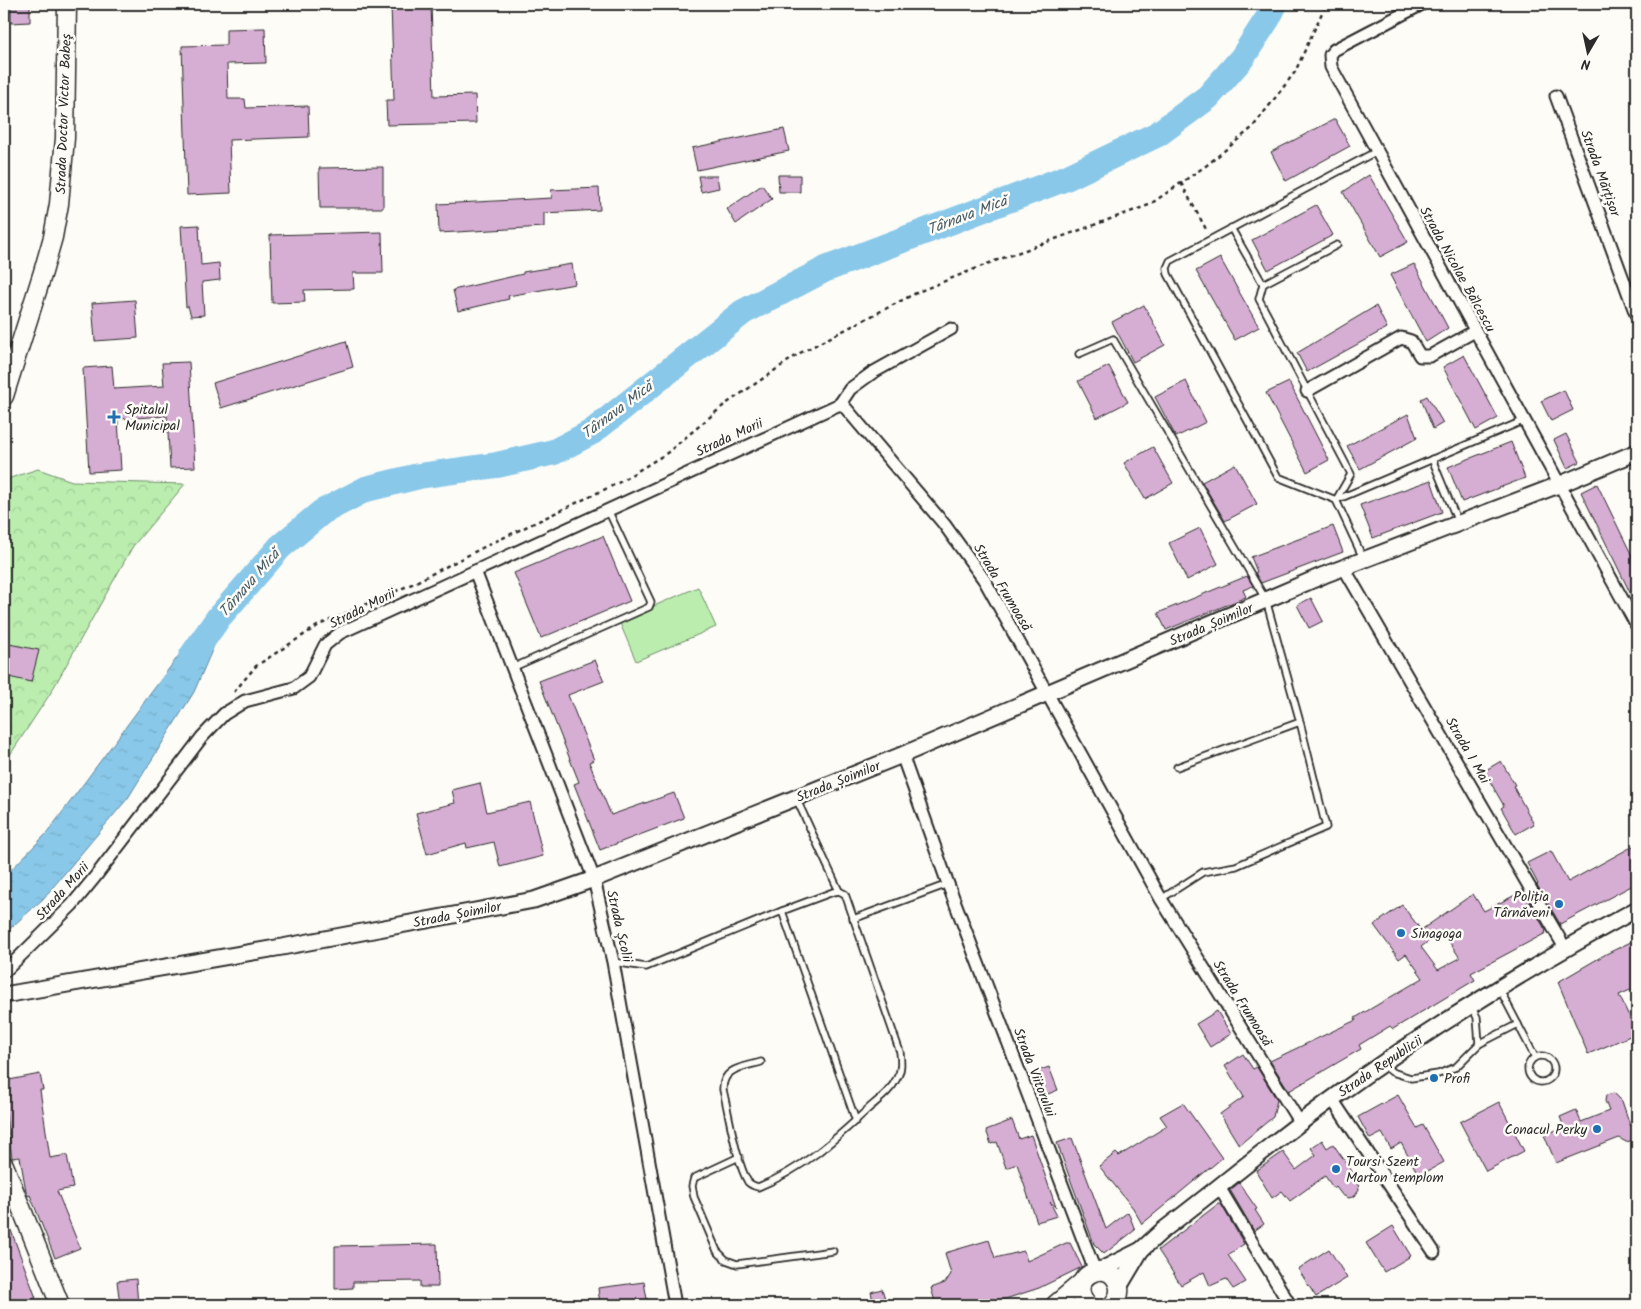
<svg xmlns="http://www.w3.org/2000/svg" width="1641" height="1309" font-family="Kalam,sans-serif">
<defs>
<pattern id="park-crowns" width="20" height="18" patternUnits="userSpaceOnUse" patternTransform="scale(1.25)"><rect width="20" height="18" fill="#baedae"/><path d="M2 6a3 3 0 1 1 6 0M12 15a3 3 0 1 1 6 0" fill="none" stroke="#a0cb96"/></pattern>
<pattern id="water-ripples" width="26" height="14" patternUnits="userSpaceOnUse" patternTransform="scale(1.25)"><rect width="26" height="14" fill="#89c8e9"/><path d="M2 4q2-2 4 0t4 0M15 11q2-2 4 0t4 0" fill="none" stroke="#76acc8"/></pattern>
</defs>
<rect width="100%" height="100%" fill="#fdfcf7"/>
<filter id="ink" filterUnits="userSpaceOnUse"><feTurbulence type="fractalNoise" baseFrequency=".02" numOctaves="2"/><feDisplacementMap in="SourceGraphic" scale="10" xChannelSelector="R" yChannelSelector="G"/><feConvolveMatrix kernelMatrix="1 2 1 2 8 2 1 2 1" color-interpolation-filters="sRGB"/></filter>
<g filter="url(#ink)">
<!-- park -->
<path fill="url(#park-crowns)" stroke="#728c6c" d="M38,469L72,481L185,484L133,546L50,694L4,764V480Z"/>
<!-- pitch -->
<path fill="#baedae" stroke="#728c6c" d="M698,587L716,627L636,661L619,621Z"/>
<!-- water -->
<path fill="url(#water-ripples)" stroke="#63899d" d="M205,620L219,634L194,692L128,798L43,899L4,934V877L47,833Z"/>
<g fill="none" stroke-linecap="round" stroke-linejoin="round">
<!-- river -->
<path stroke="#89c8e9" stroke-width="26" d="M191,657L219,617L280,547L322,512L366,489L419,476L497,465L554,452L592,432L743,312L826,269L1066,178L1158,134L1208,97L1242,58L1268,18L1275,4"/>
</g>
<!-- building -->
<g fill="#d6add3" stroke="#2b2b2b" fill-rule="evenodd">
<path d="M11,4H30V22L11,23Z"/>
<path d="M391,4H431L434,96L475,95L476,123L387,125L386,100H394Z"/>
<path d="M265,28L266,63L227,64L228,99H245L246,108L308,106L309,137L229,140L231,193L187,195L182,46L226,45V29Z"/>
<path d="M1335,119L1350,146L1286,181L1271,152Z"/>
<path d="M784,129L789,151L697,170L692,148Z"/>
<path d="M383,167V208H320L319,168Z"/>
<path d="M778,175H800V192H779Z"/>
<path d="M1369,175L1408,242L1380,257L1343,192Z"/>
<path d="M698,176H717L719,188L701,192Z"/>
<path d="M762,185L772,199L736,224L727,209Z"/>
<path d="M599,188L600,210L544,213V227L439,233L438,204L552,198L551,190Z"/>
<path d="M1316,205L1333,235L1268,270L1252,240Z"/>
<path d="M199,225L201,265L219,263L220,280L202,282L204,315L191,316L188,306L186,307L181,226Z"/>
<path d="M382,232L383,273H353L354,289L304,290L305,302L272,303L270,235Z"/>
<path d="M1220,258L1259,327L1235,340L1196,271Z"/>
<path d="M572,264L575,284L508,296L509,299L458,311L453,290L523,274V272Z"/>
<path d="M1414,264L1448,328L1426,342L1390,275Z"/>
<path d="M135,300L138,338L95,341L92,303Z"/>
<path d="M1144,305L1165,345L1133,362L1112,322Z"/>
<path d="M1376,306L1387,328L1307,372L1297,353Z"/>
<path d="M346,341L353,367L221,408L213,383Z"/>
<path d="M1464,355L1498,418L1476,430L1443,367Z"/>
<path d="M189,362L195,467L170,468L167,416L118,419L121,470L89,472L83,368L112,366L114,389L164,386L162,363Z"/>
<path d="M1109,366L1128,402L1097,418L1078,381Z"/>
<path d="M1186,381L1206,422L1176,437L1155,397Z"/>
<path d="M1289,382L1329,460L1307,472L1266,393Z"/>
<path d="M1564,390L1573,410L1551,421L1541,401Z"/>
<path d="M1427,396L1443,423L1433,429L1421,399Z"/>
<path d="M1408,414L1417,438L1360,469L1347,446Z"/>
<path d="M1566,434L1580,462L1567,468L1554,440Z"/>
<path d="M1511,442L1525,478L1462,502L1448,467Z"/>
<path d="M1153,447L1173,483L1145,499L1124,463Z"/>
<path d="M1235,464L1257,504L1225,521L1202,482Z"/>
<path d="M1431,480L1442,512L1373,538L1360,505Z"/>
<path d="M1597,484L1637,566V607L1581,492Z"/>
<path d="M1333,526L1343,552L1261,583L1255,573L1257,572L1251,557Z"/>
<path d="M1200,528L1218,564L1187,580L1169,543Z"/>
<path d="M603,536L630,601L541,638L514,573Z"/>
<path d="M1247,576L1253,586L1243,590L1246,597L1166,630L1158,613Z"/>
<path d="M1311,598L1323,621L1309,628L1297,605Z"/>
<path d="M4,643L39,650L31,682L4,676Z"/>
<path d="M595,660L604,681L568,695L594,760L589,762L611,815L674,793L684,818L600,850L574,784L579,782L539,681Z"/>
<path d="M1501,761L1515,785L1513,786L1534,824L1516,834L1501,808L1504,806L1484,771Z"/>
<path d="M480,783L487,812L530,802L543,856L500,867L494,842L467,848L466,843L427,854L416,813L455,803L452,790Z"/>
<path d="M1637,844V883L1560,924L1537,885L1538,884L1527,863L1551,851L1568,882Z"/>
<path d="M1523,891L1546,931L1545,932L1546,933L1471,973L1475,980L1393,1029L1390,1026L1359,1045L1361,1049L1289,1091L1270,1061L1356,1020L1355,1018L1423,978L1406,954L1399,959L1374,925L1402,905L1421,930L1473,894L1484,911ZM1442,931L1460,958L1438,970L1421,947Z"/>
<path d="M1637,939V987L1619,995L1637,1033L1588,1054L1558,982L1606,954Z"/>
<path d="M1217,1011L1231,1034L1210,1047L1196,1024Z"/>
<path d="M1243,1054L1253,1069L1257,1067L1277,1100L1273,1117L1239,1145L1220,1114L1244,1097L1225,1066Z"/>
<path d="M1049,1067L1058,1090L1043,1096L1035,1072Z"/>
<path d="M40,1074L43,1090H40L50,1158L67,1155L73,1188L57,1191L80,1248L55,1258L30,1195L28,1196L26,1191L20,1157L12,1158L4,1102V1081Z"/>
<path d="M1614,1093L1622,1101L1630,1125L1635,1130L1634,1140L1626,1142L1619,1138L1556,1163L1544,1135L1564,1127L1560,1117L1576,1110L1581,1122L1609,1111L1605,1101L1606,1095Z"/>
<path d="M1398,1095L1417,1128L1423,1125L1444,1162L1419,1176L1401,1143L1391,1149L1382,1133L1370,1139L1358,1117Z"/>
<path d="M1499,1102L1524,1151L1486,1171L1460,1122Z"/>
<path d="M1183,1103L1222,1158L1142,1224L1133,1208L1099,1166L1116,1153L1119,1156L1167,1126L1160,1116Z"/>
<path d="M1012,1120L1019,1139L1031,1135L1056,1207L1050,1202L1057,1216L1037,1222L1017,1164L1006,1168L997,1142L991,1144L986,1130Z"/>
<path d="M1072,1138L1106,1229L1128,1212L1135,1230L1104,1254L1094,1244L1057,1143Z"/>
<path d="M1322,1140L1327,1148L1333,1144L1354,1174L1352,1176L1358,1184L1359,1190L1355,1196L1349,1198L1342,1195L1336,1187L1334,1189L1325,1176L1290,1201L1282,1191L1272,1198L1256,1171L1283,1152L1296,1170L1316,1155L1311,1148Z"/>
<path d="M1239,1183L1257,1209L1255,1210L1264,1224L1254,1231L1230,1190Z"/>
<path d="M1218,1204H1221L1244,1244L1228,1255L1246,1282L1233,1289L1226,1279L1210,1286L1204,1272L1181,1285L1158,1250Z"/>
<path d="M4,1214H5L36,1298L15,1305H4Z"/>
<path d="M1393,1226L1411,1256L1384,1272L1366,1243Z"/>
<path d="M989,1240L995,1258L1024,1251L1027,1261L1066,1243H1070L1082,1267L1039,1288L987,1305H936L931,1288L945,1283L951,1274L945,1253Z"/>
<path d="M437,1244L438,1287H420V1281L353,1282V1288L335,1289V1246Z"/>
<path d="M1329,1249L1347,1278L1316,1297L1298,1269Z"/>
<path d="M136,1279L138,1305H120L117,1281Z"/>
<path d="M644,1282L648,1305H600L598,1288Z"/>
<path d="M882,1289L887,1305H874L871,1292Z"/>
</g>
<g fill="none" stroke-linecap="round" stroke-linejoin="round">
<!-- lane casing -->
<g stroke="#2b2b2b" stroke-width="9">
<g id="lane">
<path d="M1231,228L1263,284"/>
<path d="M1079,354L1113,339L1266,600L1300,722L1326,827L1236,866L1203,872L1161,899"/>
<path d="M1432,459L1458,522"/>
<path d="M1336,500L1351,474L1259,299L1263,284L1337,245"/>
<path d="M1336,500L1525,420"/>
<path d="M1364,560L1336,500L1278,477L1168,274L1167,268L1170,261L1377,151"/>
<path d="M512,668L649,607L651,602L608,510"/>
<path d="M1177,767L1300,722"/>
<path d="M796,798L839,891"/>
<path d="M782,911L856,1121"/>
<path d="M853,919L948,884"/>
<path d="M613,962L646,967L782,911L833,892L839,891L845,894L900,1052C901,1061 902,1070 897,1078C891,1091 878,1100 868,1109C835,1140 801,1170 758,1187C754,1186 751,1185 748,1182C736,1162 729,1114 723,1090C722,1068 743,1067 761,1062"/>
<path d="M1499,988L1535,1057"/>
<path d="M1479,1044L1518,1024"/>
<circle cx="1541" cy="1069" r="13"/>
<path d="M1383,1065L1392,1072L1411,1078L1438,1074L1456,1067L1479,1044L1477,1017L1471,1007"/>
<path d="M739,1157L694,1178L692,1186L694,1197L717,1251L726,1260L737,1264L833,1251"/>
</g>
</g>
<!-- street casing -->
<g stroke="#2b2b2b" stroke-width="15">
<g id="street">
<path d="M1422,4L1334,50L1330,55L1331,67L1637,626"/>
<path d="M1556,96L1637,317"/>
<path d="M1307,391L1401,338L1411,341L1420,356H1430L1475,331"/>
<path d="M840,404L844,406L944,524L985,581L1161,899L1300,1123"/>
<path d="M840,404L850,389L872,373L951,329"/>
<path d="M1344,568L1565,948"/>
<path d="M475,571L594,879L613,962L675,1305"/>
<path d="M902,755L948,884L1095,1271"/>
<path d="M4,972L72,905L95,877L202,737L224,714L245,701L294,688L309,677L325,645L340,633L840,404"/>
<path d="M1332,1099L1434,1252"/>
<path d="M1219,1187L1290,1305"/>
</g>
</g>
<!-- secondary casing -->
<g stroke="#2b2b2b" stroke-width="19">
<g id="secondary">
<path d="M4,995L282,947L534,900L594,879L902,755L1324,575L1561,484L1637,452"/>
<path d="M1101,1270L1141,1250L1162,1231C1219,1188 1274,1141 1332,1099C1429,1028 1532,966 1637,909"/>
<path d="M1119,1287L1141,1250"/>
</g>
</g>
<!-- primary casing -->
<g stroke="#2b2b2b" stroke-width="21">
<g id="primary">
<path d="M4,396L43,272L53,237L59,204L65,138L67,4"/>
<path d="M4,1165L60,1305"/>
<path d="M1055,1305L1081,1283"/>
<path d="M1088,1305C1063,1279 1108,1255 1118,1284C1121,1292 1118,1299 1112,1305"/>
</g>
</g>
<!-- path -->
<g stroke="#2b2b2b" stroke-width="2.5" stroke-dasharray="4 4" stroke-linecap="butt">
<path d="M1181,183L1207,231"/>
<path d="M234,692L256,666L319,625L412,584L486,546L618,483L667,453L723,406L800,353L918,292L992,262L1149,205L1207,165L1252,128L1295,72L1326,4"/>
</g>
<!-- lane -->
<use href="#lane" stroke="#fdfcf7" stroke-width="5.5"/>
<!-- street -->
<use href="#street" stroke="#fdfcf7" stroke-width="11"/>
<!-- secondary -->
<use href="#secondary" stroke="#fdfcf7" stroke-width="15"/>
<!-- primary -->
<use href="#primary" stroke="#fdfcf7" stroke-width="18"/>
</g>
</g>
<!-- markers -->
<g fill="#1f6fb2" stroke="#fdfcf7" stroke-width="2">
<path d="M111.5 409.5h5v5h5v5h-5v5h-5v-5h-5v-5h5z"/>
<circle cx="1559" cy="904" r="5"/>
<circle cx="1401" cy="933" r="5"/>
<circle cx="1434" cy="1078" r="5"/>
<circle cx="1597" cy="1129" r="5"/>
<circle cx="1336" cy="1169" r="5"/>
</g>
<g text-anchor="middle" stroke-width="5" stroke-linejoin="round" paint-order="stroke">
<!-- street labels -->
<g font-size="14" fill="#2b2b2b" stroke="#fdfcf7">
<text transform="translate(63 114) rotate(-88)" y="5">Strada Doctor Victor Babeş</text>
<text transform="translate(1601 173) rotate(70)" y="5">Strada Mărțișor</text>
<text transform="translate(1458 269) rotate(61)" y="5">Strada Nicolae Bălcescu</text>
<text transform="translate(729 437) rotate(-25)" y="5">Strada Morii</text>
<text transform="translate(1003 587) rotate(59)" y="5">Strada Frumoasă</text>
<text transform="translate(362 608) rotate(-27)" y="5">Strada Morii</text>
<text transform="translate(1211 624) rotate(-23)" y="5">Strada Șoimilor</text>
<text transform="translate(1468 750) rotate(60)" y="5">Strada 1 Mai</text>
<text transform="translate(838 781) rotate(-22)" y="5">Strada Șoimilor</text>
<text transform="translate(62 891) rotate(-48)" y="5">Strada Morii</text>
<text transform="translate(457 914) rotate(-11)" y="5">Strada Șoimilor</text>
<text transform="translate(620 926) rotate(77)" y="5">Strada Școlii</text>
<text transform="translate(1243 1003) rotate(58)" y="5">Strada Frumoasă</text>
<text transform="translate(1380 1066) rotate(-34)" y="5">Strada Republicii</text>
<text transform="translate(1035 1072) rotate(69)" y="5">Strada Viitorului</text>
</g>
<!-- poi labels -->
<g font-size="14" fill="#2b2b2b" stroke="#fdfcf7" text-anchor="start">
<text x="125" y="414">Spitalul<tspan x="125" dy="16">Municipal</tspan></text>
<text x="1549" y="901" text-anchor="end">Poliția<tspan x="1549" dy="16">Târnăveni</tspan></text>
<text x="1411" y="938">Sinagoga</text>
<text x="1444" y="1083">Profi</text>
<text x="1587" y="1134" text-anchor="end">Conacul Perky</text>
<text x="1346" y="1166">Toursi Szent<tspan x="1346" dy="16">Marton templom</tspan></text>
</g>
<!-- water labels -->
<g font-size="15" font-style="italic" fill="#475a64" stroke="#fdfcf7">
<text transform="translate(967 215) rotate(-21)" y="5">Târnava Mică</text>
<text transform="translate(617 410) rotate(-37)" y="5">Târnava Mică</text>
<text transform="translate(249 583) rotate(-49)" y="5">Târnava Mică</text>
</g>
</g>
<!-- margin -->
<rect width="1641" height="1309" fill="none" stroke="#fdfcf7" stroke-width="20"/>
<rect x="10" y="10" width="1621" height="1289" fill="none" stroke="#2b2b2b" stroke-width="2" filter="url(#ink)"/>
<!-- north arrow -->
<g transform="translate(1588 52) rotate(189)" stroke="#fdfcf7" stroke-width="4" paint-order="stroke">
<path d="M0-4L9 19L0 12L-9 19Z" fill="#2b2b2b"/>
<text y="-8" font-size="14" font-weight="bold" text-anchor="middle" fill="#2b2b2b">N</text>
</g>
</svg>
